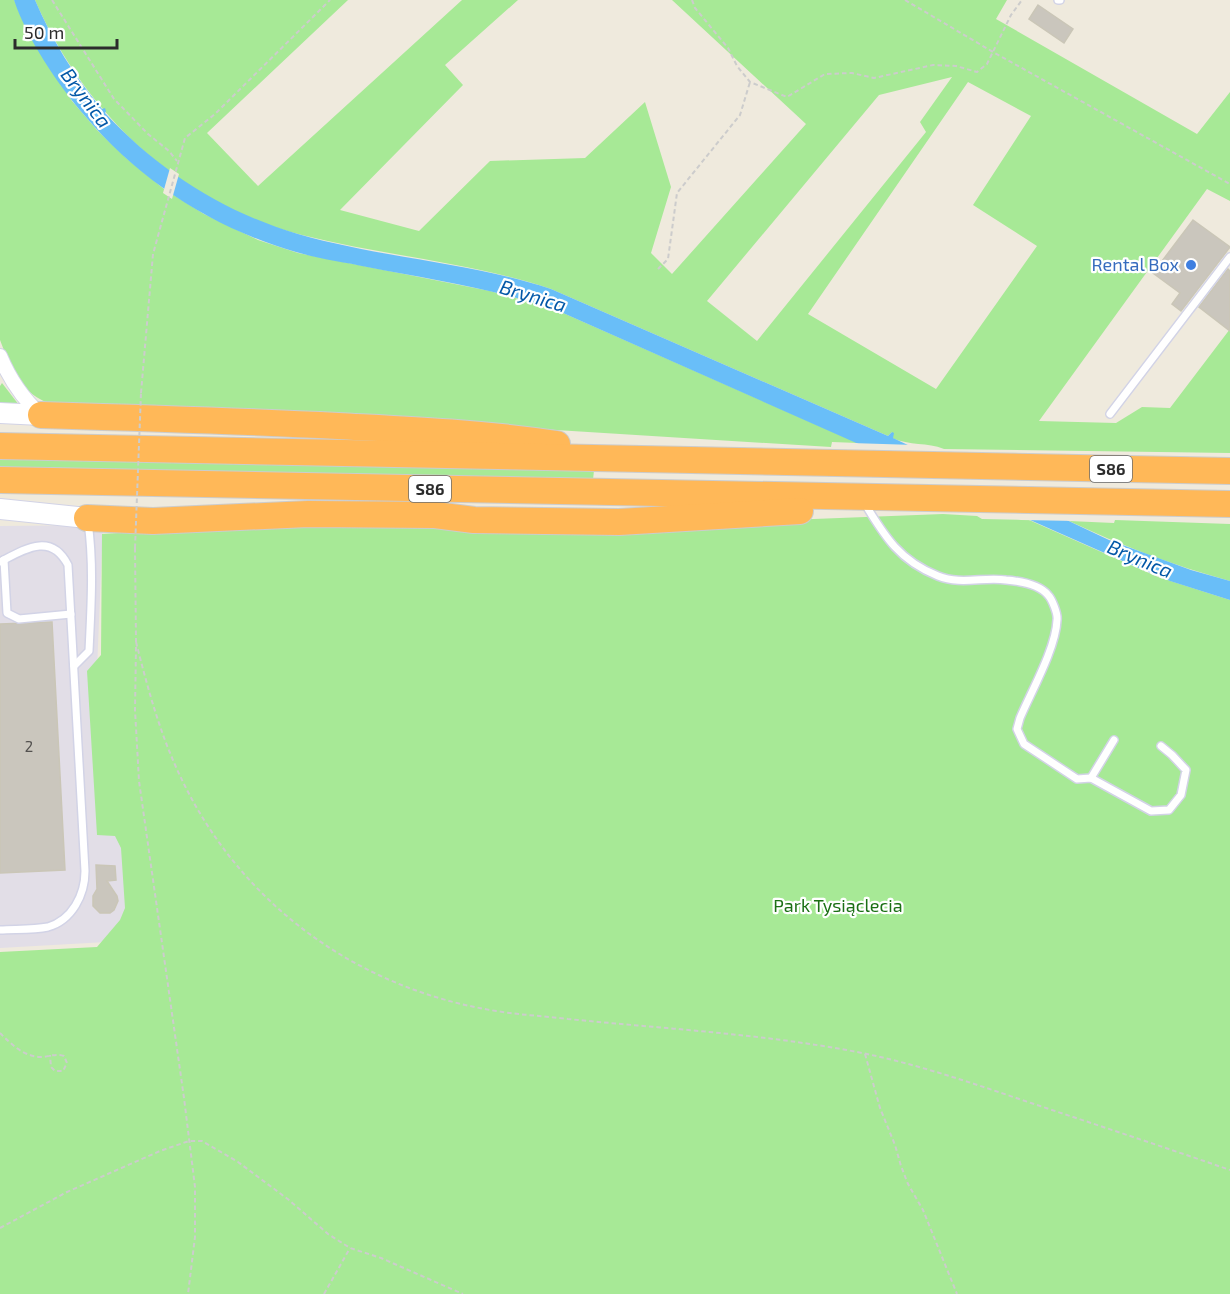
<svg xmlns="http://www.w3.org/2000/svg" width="1230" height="1294" font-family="'Exo 2',sans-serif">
<rect width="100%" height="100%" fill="#efeadd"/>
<!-- industrial -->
<path fill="#e2dee7" d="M103,525L94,742L117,789L142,940L0,948V526Z"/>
<!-- green -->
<g fill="#a7e996" fill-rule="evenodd">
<path d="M0,0H14L40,51L72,101L97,130L126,158L164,189L204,214L258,240L298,253L490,291L554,309L858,443L832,442L831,447L311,415L53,405C20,393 12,371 0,340Z"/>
<path d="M35,0H348L207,133L258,186L462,0H518L445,65L463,85L340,210L419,231L490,161L585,158L645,102L671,187L651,253L672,274L806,124L672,0H1007L996,19L1197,134L1230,92V201L1207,189L1039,421L1116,423L1142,407L1170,408L1230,329V453L944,449C927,442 910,446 892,438V432L888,436L551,289C471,262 384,256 302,235C181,205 84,113 35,0ZM952,77L920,122L926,132L757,341L707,301L879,95ZM968,82L1031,116L973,205L1037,246L936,389L808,314Z"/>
<path d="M2,383L19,405H0V386Z"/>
<path d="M0,458L594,470L593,480L0,470Z"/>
<path d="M943,514L977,516L982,519L1029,520L1158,577L1230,600V1294H0V952L97,947L120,920L125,908L121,848L115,836L97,835L87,671L101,655L102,534L279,523L608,527Z"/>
<path d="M1115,520L1230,524V581C1175,566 1120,545 1069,521L1114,523Z"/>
</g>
<!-- water -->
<path fill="#69bef8" d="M14,0H35C52,40 74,76 102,109L105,108L106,111L105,113C158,170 223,212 298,234C381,258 469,262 551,289L888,436L892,432L894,433L893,438L1109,540L1191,570L1230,581V600L1170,581L1134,566L554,309C493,289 430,279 367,267C344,262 319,259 296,252C213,228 141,182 85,116C58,85 27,39 14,0Z"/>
<!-- pier -->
<g fill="#efeadd">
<path d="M170,168L179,174L172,199L163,193Z"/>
<path d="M851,443L915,445L1076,521L1021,520Z"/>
</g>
<!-- building -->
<g fill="#cac6bd" stroke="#cac6b7" stroke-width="1.5">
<path d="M1038,5L1073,29L1064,43L1029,19Z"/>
<path d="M1193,220L1230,247L1181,311L1172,304L1180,293L1153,273Z"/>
<path d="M1228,269L1230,271V331L1199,307Z"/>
<path d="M52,622L65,870L0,873V624Z"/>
<path d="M96,865L115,866L116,880L107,881L117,896L118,901L114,910L110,913H100L93,906V896L97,889Z"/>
</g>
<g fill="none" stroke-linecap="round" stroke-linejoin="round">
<!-- lane casing -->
<g stroke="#d2d3e6" stroke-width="10">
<g id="lane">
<path d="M1058,0H1060"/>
<path d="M1110,414L1230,257"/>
<path d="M865,504C885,537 900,561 938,576C960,585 983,577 1006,580C1018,581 1039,584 1048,595C1052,599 1058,614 1057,620C1056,648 1031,692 1020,718L1017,729L1024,744L1077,779L1091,778L1151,811L1169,810L1181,795L1186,770L1172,755L1161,746"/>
<path d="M4,560L7,613L19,619L71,614"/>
<path d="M0,562C25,549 51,532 68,565L85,871C85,895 72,920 48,927C33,930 15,929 0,930"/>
<path d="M74,666L89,651C91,607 94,565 88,522"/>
<path d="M1091,778L1114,740"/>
</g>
</g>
<!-- street casing -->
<g stroke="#d2d3e6" stroke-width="16">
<path id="street" d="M0,356C10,380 22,398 41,415"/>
</g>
<!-- secondary casing -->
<g stroke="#d2d3e6" stroke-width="22">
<g id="secondary">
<path d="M0,413L41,415"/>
<path d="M0,509L87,518"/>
</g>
</g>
<!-- highway casing -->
<g stroke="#ccc" stroke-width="28">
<g id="highway">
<path d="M41,415C140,418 239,421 338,426C411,430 484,433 557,444"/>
<path d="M0,446L1230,471"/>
<path d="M0,480L1230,504"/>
<path d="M87,518L153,521L308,514L435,515L474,520L619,522L800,511"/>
</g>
</g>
<!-- path -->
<g stroke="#ccc" stroke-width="2" stroke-dasharray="4.5 3" stroke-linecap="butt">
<path d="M52,0L114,99L148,134L169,151L177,161"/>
<path d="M692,0L695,8L728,48L737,66L750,82L787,97L825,74L852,73L874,78L933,65L956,66L977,72L987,64L1011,15L1022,0"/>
<path d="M905,0L993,52L1230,184"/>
<path d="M658,269L668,259L677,193L740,115L750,82"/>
<path d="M141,393L153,254L185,138L215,114L330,0"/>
<path d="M135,548L136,642"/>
<path d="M136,642C147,685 158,727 176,767C235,900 353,988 496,1011C520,1015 544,1016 568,1019C657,1028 747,1033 835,1048C903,1059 966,1081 1031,1103C1097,1125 1164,1147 1230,1170"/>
<path d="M136,647L135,710L139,781L184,1098L195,1187V1237L188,1294"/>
<path d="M0,1033C11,1044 23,1056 40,1057C49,1057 55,1053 64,1056L67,1063L63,1071H55L51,1067L50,1055"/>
<path d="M865,1054L880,1108L895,1145L901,1166L908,1184L923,1210L957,1294"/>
<path d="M0,1228L67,1192L160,1151L189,1141H202L238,1162L289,1200L328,1234L350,1248L381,1258L463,1294"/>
<path d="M324,1294L350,1248"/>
</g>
<!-- lane -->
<use href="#lane" stroke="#fff" stroke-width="7"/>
<!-- street -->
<use href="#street" stroke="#fff" stroke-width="14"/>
<!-- secondary -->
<use href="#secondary" stroke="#fff" stroke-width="20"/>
<!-- highway -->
<use href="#highway" stroke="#ffb858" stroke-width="26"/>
<!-- path-bridge -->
<path stroke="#ccc" stroke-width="2" stroke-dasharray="4.5 3" stroke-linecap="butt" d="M135,548L141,393"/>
</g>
<!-- markers -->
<circle fill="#3f7fe0" stroke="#fff" stroke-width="2" cx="1191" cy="265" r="6"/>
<g text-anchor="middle" stroke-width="4.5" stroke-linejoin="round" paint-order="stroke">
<!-- number labels -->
<g font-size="15" fill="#545250">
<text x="29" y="752">2</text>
</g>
<!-- shield labels -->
<g fill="#fff" stroke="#6b6b6b" stroke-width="1.5">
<rect x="1090" y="456" width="42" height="26" rx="4.5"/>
<rect x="409" y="476" width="42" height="26" rx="4.5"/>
</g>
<g font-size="16" font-weight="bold" fill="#2c2c2c">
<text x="1111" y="475">S86</text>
<text x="430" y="495">S86</text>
</g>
<!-- shop labels -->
<g font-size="18" fill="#366cbe" stroke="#fff" text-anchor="end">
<text x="1179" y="271">Rental Box</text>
</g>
<!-- park labels -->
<g font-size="18" fill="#1b7015" stroke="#fff">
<text x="838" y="912">Park Tysiąclecia</text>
</g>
<!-- water labels -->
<g font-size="20" font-style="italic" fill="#0358a8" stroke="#fff">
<text transform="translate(86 98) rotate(53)" y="7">Brynica</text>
<text transform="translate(533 296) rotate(17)" y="7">Brynica</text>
<text transform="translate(1140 559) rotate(23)" y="7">Brynica</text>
</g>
</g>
<!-- scale -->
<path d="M15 39v9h102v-9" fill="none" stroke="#2c2c2c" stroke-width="3"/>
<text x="24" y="39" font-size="18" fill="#2c2c2c" stroke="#ffffff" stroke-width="4.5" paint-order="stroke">50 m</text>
</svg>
